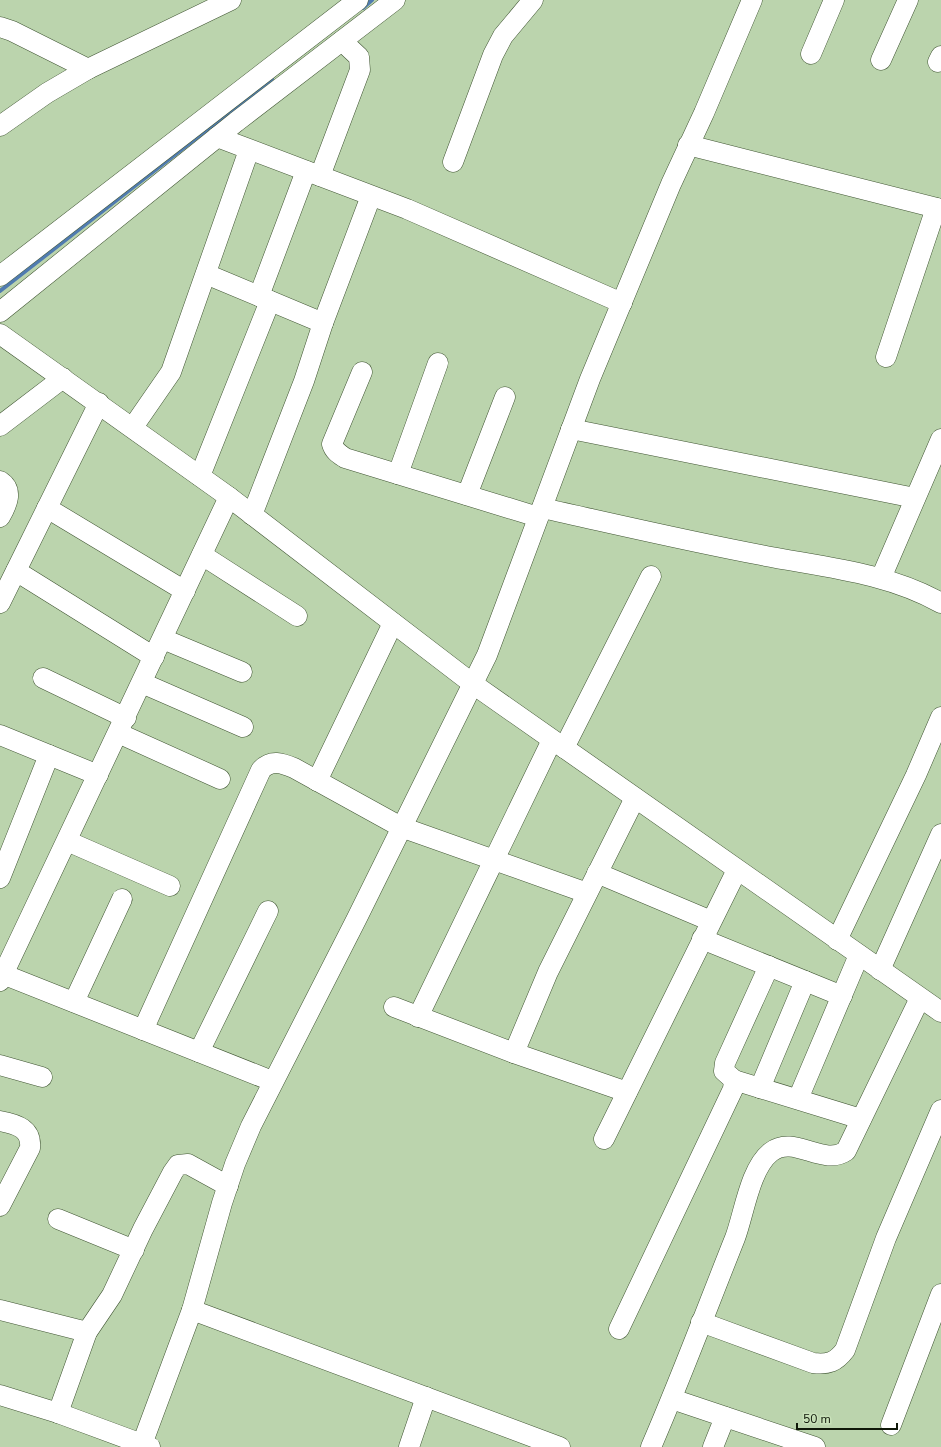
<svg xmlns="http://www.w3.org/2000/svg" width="941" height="1447" font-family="'Nunito Sans',sans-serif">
<rect width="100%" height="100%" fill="#bbd4ad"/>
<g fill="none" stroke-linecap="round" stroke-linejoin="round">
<!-- stream -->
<g stroke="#507bb0" stroke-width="4">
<path d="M363,8L372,0"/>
<path d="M0,291L272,79"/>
</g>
<!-- minor casing -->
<g stroke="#405533" stroke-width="21">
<g id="minor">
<path d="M0,27L12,31L88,69"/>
<path d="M811,54L834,0"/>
<path d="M881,60L908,0"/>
<path d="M938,62L941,56"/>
<path d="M0,126L47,93L88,69L231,0"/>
<path d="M217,137L407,209L622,303"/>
<path d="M688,145L941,209"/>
<path d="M453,162L493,55L503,36L533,0"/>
<path d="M320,176L360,70L359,57L342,41"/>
<path d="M206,274L323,323"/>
<path d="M0,276L358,0"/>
<path d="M259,296L306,171"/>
<path d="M0,312L236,122L395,0"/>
<path d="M0,334L229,497L473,684L941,1012"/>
<path d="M886,357L936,208"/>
<path d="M362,372L332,444C334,451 339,454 345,458L538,517"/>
<path d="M0,426L63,378"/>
<path d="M133,427L171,372L249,150"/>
<path d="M571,429L915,498"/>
<path d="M398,474L438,363"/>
<path d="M200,476L270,301"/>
<path d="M0,481C14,490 7,505 0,517"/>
<path d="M467,495L505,397"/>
<path d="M47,508L185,591"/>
<path d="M542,508C615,524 687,541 761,555C822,567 886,572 941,603"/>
<path d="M252,515L304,381L323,323L371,196"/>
<path d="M202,555L297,616"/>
<path d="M16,571L154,657"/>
<path d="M881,578L941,439"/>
<path d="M0,603L99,403"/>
<path d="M163,639L242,672"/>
<path d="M43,678L126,718"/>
<path d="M142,683L243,727"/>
<path d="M118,733L220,779"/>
<path d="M0,735L98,775"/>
<path d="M564,748L651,576"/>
<path d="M317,781L393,623"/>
<path d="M67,841L170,886"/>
<path d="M597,873L711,921"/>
<path d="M0,878L49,755"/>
<path d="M702,939L842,996"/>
<path d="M837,940L916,775L941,717"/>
<path d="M880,970L941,834"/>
<path d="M0,973L272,1081"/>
<path d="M0,981L229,497"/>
<path d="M74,1002L122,899"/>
<path d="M394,1007L514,1053L627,1092"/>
<path d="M418,1017L552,740"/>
<path d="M143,1030L261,770C271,759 282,763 294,768L401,827L587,893"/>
<path d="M199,1052L268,911"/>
<path d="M514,1053L548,972L635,798"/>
<path d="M0,1065L42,1077"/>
<path d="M734,1080L861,1119"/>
<path d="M760,1088L805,981"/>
<path d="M798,1099L859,955"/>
<path d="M0,1121C17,1124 32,1129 30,1148L0,1206"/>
<path d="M604,1139L737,870"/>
<path d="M58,1219L134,1250"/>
<path d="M0,1310L87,1332"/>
<path d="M192,1310L560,1447"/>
<path d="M701,1322L813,1363C828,1365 836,1362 845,1350L886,1238L941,1110"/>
<path d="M619,1329L733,1089L734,1080L724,1071L725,1063L769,966"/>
<path d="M0,1395L58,1413L150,1447"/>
<path d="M672,1399L815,1447"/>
<path d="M58,1413L87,1332L112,1295L143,1229L173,1172L178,1165L188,1164L228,1186"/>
<path d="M891,1425L941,1294"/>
<path d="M141,1447L192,1310L222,1203L235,1164L251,1126L357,918L487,655L590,379L671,184L704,113L752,0"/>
<path d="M409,1447L426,1397"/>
<path d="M651,1447C681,1378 707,1308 735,1238C744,1214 750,1168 771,1152C794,1134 823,1167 846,1151L920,998"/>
<path d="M713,1447L725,1417"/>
</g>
</g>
<!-- minor -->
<use href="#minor" stroke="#fff" stroke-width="20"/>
</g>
<!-- scale -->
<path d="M797 1423v6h100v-6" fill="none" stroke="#0f1709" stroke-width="2"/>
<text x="803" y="1423" font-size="12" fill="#0f1709" stroke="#c8e1b9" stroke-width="3" paint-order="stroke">50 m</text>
</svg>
